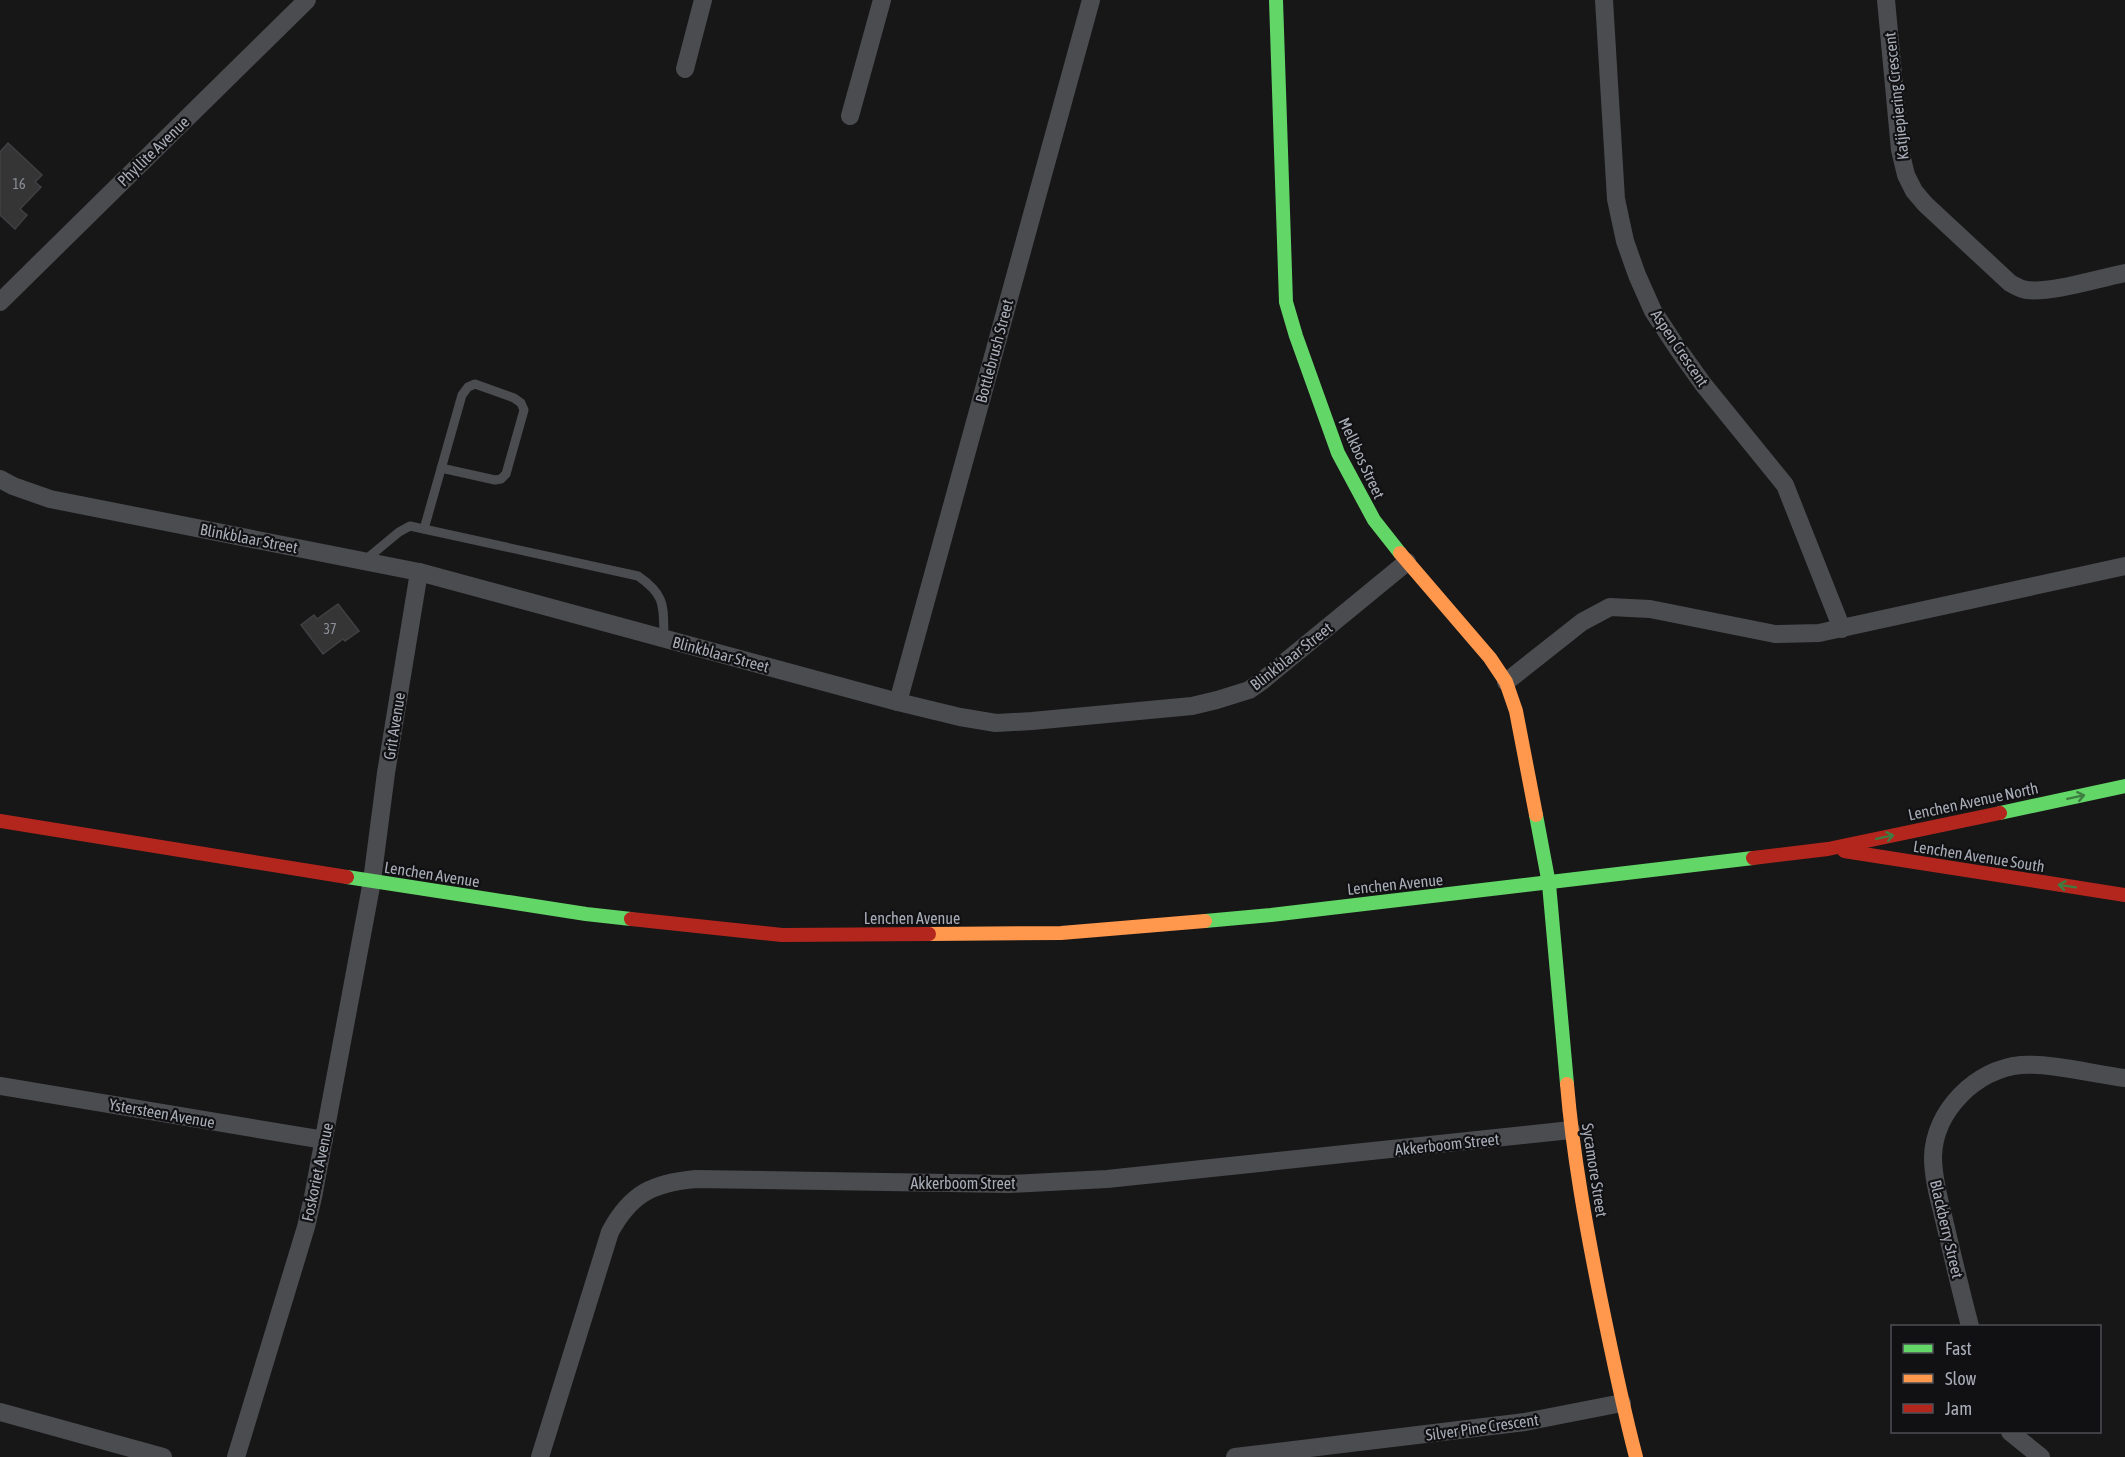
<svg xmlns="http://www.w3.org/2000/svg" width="2125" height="1457" font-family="'Asap Condensed',sans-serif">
<rect width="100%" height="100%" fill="#171717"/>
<!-- building -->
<g fill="#353536" stroke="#3f4043" stroke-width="1.5">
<path d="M8,143L42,175L35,182L41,187L20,209L27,215L15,229L0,215V152Z"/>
<path d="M338,604L359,631L345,641L343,639L323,654L301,625L314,615L317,619Z"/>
</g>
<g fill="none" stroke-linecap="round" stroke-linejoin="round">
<!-- lane -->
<g stroke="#4b4c50" stroke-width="9">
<path d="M424,529L462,395L468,387L475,384L514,398L521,403L524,410L506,474L501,479L495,480L441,468"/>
<path d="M364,561L399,532L410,526L638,576C667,596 663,607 664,638"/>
</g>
<!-- street -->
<g stroke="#4b4c50" stroke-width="18">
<path d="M1604,0L1616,199L1625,241L1637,275L1653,311L1678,349L1703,384L1785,485L1842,629"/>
<path d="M1886,0L1900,150L1906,175L1914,191L1925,204L2010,283C2016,286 2020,289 2027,290C2052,293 2099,278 2125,273"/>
<path d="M685,69L703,0"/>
<path d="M850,116L882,0"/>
<path d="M0,302L307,0"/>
<path d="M0,479L13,486L50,499L419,572L898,702L960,717L996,723L1032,721L1192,706L1217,700L1249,690L1262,681L1407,562"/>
<path d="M1506,682L1582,622L1610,607L1650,609L1775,634L1819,633L2125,566"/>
<path d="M898,702L1091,0"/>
<path d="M0,1086L324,1140"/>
<path d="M1970,1326C1961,1292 1953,1258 1945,1224C1940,1202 1933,1180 1933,1157C1934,1111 1976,1069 2021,1065C2051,1063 2094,1074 2125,1078"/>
<path d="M0,1412L163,1457"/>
<path d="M2010,1432L2041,1457"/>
<path d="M236,1457L306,1227L313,1197L372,881L386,773L419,572"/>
<path d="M540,1457L610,1232C631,1193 653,1183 696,1179L1009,1184L1107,1179L1571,1130"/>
<path d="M1235,1457L1525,1422L1622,1403"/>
</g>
<!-- fast -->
<g stroke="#63d668" stroke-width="14">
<path d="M1276,0L1286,302L1296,336L1338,453L1374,520L1400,553"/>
<path d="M2000,813L2125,786"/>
<path d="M1536,815L1549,884L1567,1084"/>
<path d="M347,877L586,914L631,919"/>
<path d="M1205,921L1271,915L1753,858"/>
</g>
<!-- slow -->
<g stroke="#ff974d" stroke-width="14">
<path d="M1400,553L1490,658L1506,682L1516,711L1536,815"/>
<path d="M929,934L1061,933L1205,921"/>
<path d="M1567,1084C1573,1156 1586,1226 1600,1296C1611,1350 1622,1404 1636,1457"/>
</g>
<!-- jam -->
<g stroke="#b3261e" stroke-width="14">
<path d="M0,821L347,877"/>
<path d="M1844,851L2125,895"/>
<path d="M1753,858L1828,849L2000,813"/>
<path d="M631,919L782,935L929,934"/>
</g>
</g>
<!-- one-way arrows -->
<defs><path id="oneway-shaft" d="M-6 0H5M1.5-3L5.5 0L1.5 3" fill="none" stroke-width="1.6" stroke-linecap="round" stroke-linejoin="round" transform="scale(1.5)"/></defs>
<g stroke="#3e7d42">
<use href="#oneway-shaft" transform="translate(2076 797) rotate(-12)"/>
<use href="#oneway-shaft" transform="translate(1885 837) rotate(-12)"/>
<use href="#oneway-shaft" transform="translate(2067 886) rotate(-171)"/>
</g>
<g text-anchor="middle" stroke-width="4.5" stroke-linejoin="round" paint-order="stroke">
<!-- number labels -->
<g font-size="14" fill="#8b8f98">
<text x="19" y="189">16</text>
<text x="330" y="634">37</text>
</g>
<!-- street labels -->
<g font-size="16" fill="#a8adb8" stroke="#111113">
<text transform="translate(1896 96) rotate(-96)" y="6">Katjiepiering Crescent</text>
<text transform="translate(153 151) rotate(-44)" y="6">Phyllite Avenue</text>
<text transform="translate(1680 348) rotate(56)" y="6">Aspen Crescent</text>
<text transform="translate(994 351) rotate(-75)" y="6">Bottlebrush Street</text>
<text transform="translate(1362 458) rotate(65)" y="6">Melkbos Street</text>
<text transform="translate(249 538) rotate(11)" y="6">Blinkblaar Street</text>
<text transform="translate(721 654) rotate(15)" y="6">Blinkblaar Street</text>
<text transform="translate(1291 656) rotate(-38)" y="6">Blinkblaar Street</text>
<text transform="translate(394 726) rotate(-81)" y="6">Grit Avenue</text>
<text transform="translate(1973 801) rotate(-12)" y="6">Lenchen Avenue North</text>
<text transform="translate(1979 856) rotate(9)" y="6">Lenchen Avenue South</text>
<text transform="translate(432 874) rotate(9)" y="6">Lenchen Avenue</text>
<text transform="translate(1395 884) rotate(-6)" y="6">Lenchen Avenue</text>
<text x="912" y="924">Lenchen Avenue</text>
<text transform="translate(162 1113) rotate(10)" y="6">Ystersteen Avenue</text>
<text transform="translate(1447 1144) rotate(-6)" y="6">Akkerboom Street</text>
<text transform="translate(1595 1170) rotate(81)" y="6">Sycamore Street</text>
<text transform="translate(317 1172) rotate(-78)" y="6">Foskoriet Avenue</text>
<text x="963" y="1189">Akkerboom Street</text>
<text transform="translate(1947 1229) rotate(77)" y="6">Blackberry Street</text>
<text transform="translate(1482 1427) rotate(-8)" y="6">Silver Pine Crescent</text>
</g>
</g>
<!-- legend -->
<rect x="1891" y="1325" width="210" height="108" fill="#111113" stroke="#4d4f55" stroke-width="1.5"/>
<rect x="1903" y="1344" width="30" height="9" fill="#63d668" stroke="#4d4f55" stroke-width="1.5"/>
<text x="1945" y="1355" font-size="18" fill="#a8adb8">Fast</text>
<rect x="1903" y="1374" width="30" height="9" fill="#ff974d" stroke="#4d4f55" stroke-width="1.5"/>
<text x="1945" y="1385" font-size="18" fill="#a8adb8">Slow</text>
<rect x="1903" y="1404" width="30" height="9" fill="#b3261e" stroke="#4d4f55" stroke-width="1.5"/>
<text x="1945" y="1415" font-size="18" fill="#a8adb8">Jam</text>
</svg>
